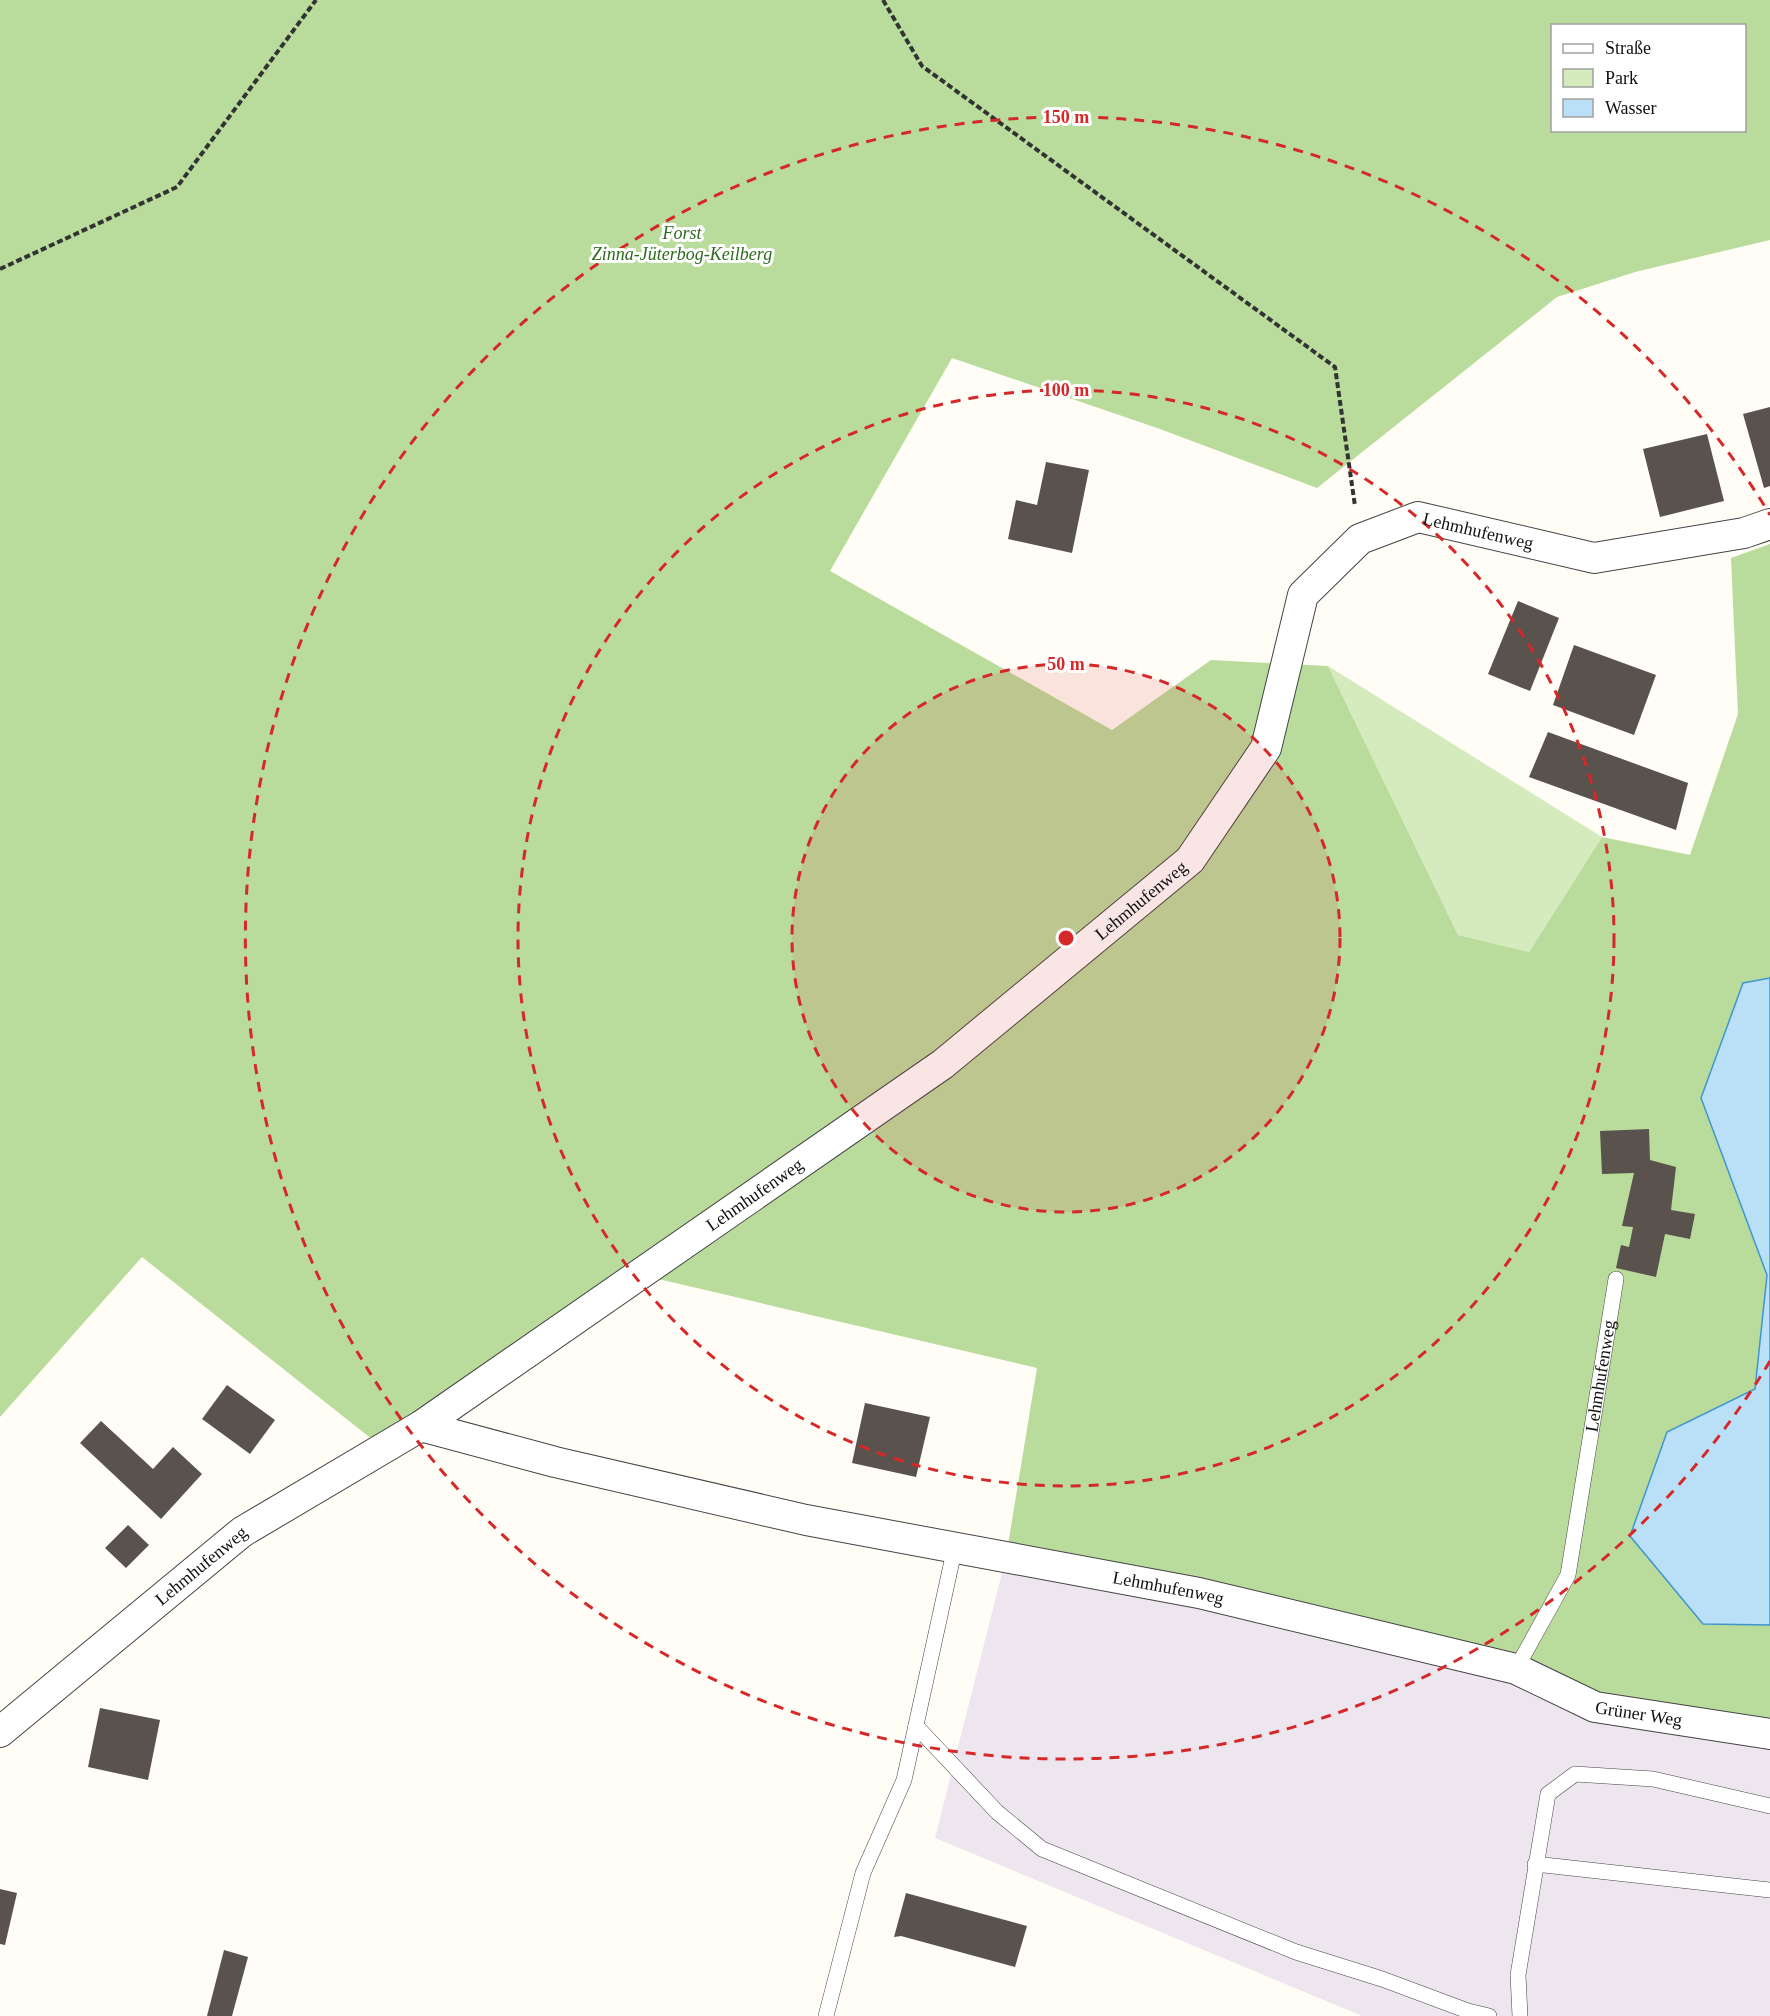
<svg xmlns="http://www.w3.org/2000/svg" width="1770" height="2016" font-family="Georgia,serif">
<rect width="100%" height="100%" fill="#fffdf5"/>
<!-- industrial -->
<path fill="#eee6ef" d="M1006,1557L1770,1734V2016H1362L935,1838Z"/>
<!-- green -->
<path fill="#d5ebbd" d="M1328,666L1602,837L1529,952L1458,935Z"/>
<!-- forest -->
<path fill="#b9dc9c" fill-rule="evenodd" d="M0,0H1770V240L1635,272L1557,297L1317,488L1160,429L952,358L830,571L1112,730L1211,660L1328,666L1458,935L1529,952L1602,837L1690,855L1738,714L1731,558L1770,544V978L1743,983L1701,1098L1767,1275L1755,1389L1667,1432L1703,1623L1770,1625V1734L1526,1675L1006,1557L1037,1368L654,1278L392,1455L142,1257L0,1417ZM1552,26H1744V130H1552Z"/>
<!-- water -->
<path fill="#b9e0f7" stroke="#3f96cf" stroke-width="1.5" d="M1770,978V1625L1703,1624L1630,1536L1667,1432L1755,1389L1767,1275L1701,1098L1743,983Z"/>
<!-- building -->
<g fill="#5a524d">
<path d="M1770,407V486L1764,488L1743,414Z"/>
<path d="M1707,434L1724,501L1660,517L1643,449Z"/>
<path d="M1046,462L1089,470L1072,553L1008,539L1016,500L1037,505Z"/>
<path d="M1518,601L1559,618L1530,691L1488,674Z"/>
<path d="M1574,645L1656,675L1634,735L1553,705Z"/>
<path d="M1548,732L1688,783L1676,830L1529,777Z"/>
<path d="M1649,1129L1650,1160L1676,1167L1671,1210L1695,1214L1690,1239L1665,1234L1656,1277L1616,1268L1621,1245L1629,1247L1633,1227L1622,1226L1634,1173L1602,1174L1600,1131Z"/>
<path d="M227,1385L275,1420L250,1454L202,1419Z"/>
<path d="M865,1403L930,1417L916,1477L852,1463Z"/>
<path d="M101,1421L153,1469L173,1447L202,1474L161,1519L80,1443Z"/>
<path d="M128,1525L149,1545L126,1568L105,1548Z"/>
<path d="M100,1708L160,1720L148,1780L88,1767Z"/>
<path d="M0,1889L17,1893L5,1945L0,1944Z"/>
<path d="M906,1893L1027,1926L1015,1967L901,1936L894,1937Z"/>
<path d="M224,1950L248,1957L232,2016H207Z"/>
</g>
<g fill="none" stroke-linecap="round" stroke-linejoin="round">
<!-- service casing -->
<g stroke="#444" stroke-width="16">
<g id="service">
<path id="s1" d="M1516,1669L1568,1575L1616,1279"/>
<path d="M916,1726L997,1812L1042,1849L1296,1952L1382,1979L1468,2011L1489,2016"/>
<path d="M1535,1864L1770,1890"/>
<path d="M826,2016L863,1873L904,1780L955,1547"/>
<path d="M1520,2016L1518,1975L1548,1794L1575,1774L1653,1779L1770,1806"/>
</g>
</g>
<!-- minor casing -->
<g stroke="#444" stroke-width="32">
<g id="minor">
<path id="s2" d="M421,1426L555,1462L806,1520L1199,1593L1516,1669L1595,1707L1770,1734"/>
<path id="s3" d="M0,1732L242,1532L421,1426L943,1064L1190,860L1266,748L1303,595L1360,539L1418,517L1594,558L1744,533L1770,524"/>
</g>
</g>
<!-- path -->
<g stroke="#333" stroke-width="4" stroke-dasharray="6 3" stroke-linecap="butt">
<path d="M883,0L922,66L1335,367L1355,506"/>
<path d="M0,269L177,187L316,0"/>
</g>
<!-- service -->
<use href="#service" stroke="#fff" stroke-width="15"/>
<!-- minor -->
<use href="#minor" stroke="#fff" stroke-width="30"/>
</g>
<!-- distance rings -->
<circle cx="1066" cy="938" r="274" fill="#d62828" fill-opacity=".12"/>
<g fill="none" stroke="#d62828" stroke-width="3" stroke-dasharray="10 8">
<circle cx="1066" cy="938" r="274"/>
<circle cx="1066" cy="938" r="548"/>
<path d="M1770 1361A821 821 0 1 1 1770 515"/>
</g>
<g text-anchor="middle" stroke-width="6" stroke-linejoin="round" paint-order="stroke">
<!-- park labels -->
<g font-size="18" font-style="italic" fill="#2f6b1f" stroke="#fff">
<text x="682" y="239">Forst<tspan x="682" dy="21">Zinna-Jüterbog-Keilberg</tspan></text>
</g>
<!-- street labels -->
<g font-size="18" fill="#111" stroke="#fff">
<text dy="6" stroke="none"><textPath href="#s3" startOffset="1974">Lehmhufenweg</textPath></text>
<text dy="6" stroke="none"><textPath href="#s3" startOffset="1414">Lehmhufenweg</textPath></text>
<text dy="6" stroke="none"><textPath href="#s3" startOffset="928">Lehmhufenweg</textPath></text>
<text dy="6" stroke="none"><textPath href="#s1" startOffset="309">Lehmhufenweg</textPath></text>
<text dy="6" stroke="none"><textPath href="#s3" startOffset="261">Lehmhufenweg</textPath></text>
<text dy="6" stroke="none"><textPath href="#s2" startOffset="765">Lehmhufenweg</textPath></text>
<text dy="6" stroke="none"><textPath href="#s2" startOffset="1254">Grüner Weg</textPath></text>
</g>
</g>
<circle cx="1066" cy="938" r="9" fill="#d62828" stroke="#fff" stroke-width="3"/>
<g font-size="18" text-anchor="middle" font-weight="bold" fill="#d62828" stroke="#fff" stroke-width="6" stroke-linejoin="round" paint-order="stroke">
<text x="1066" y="123">150 m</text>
<text x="1066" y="396">100 m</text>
<text x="1066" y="670">50 m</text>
</g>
<!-- legend -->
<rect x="1551" y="24" width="195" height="108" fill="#ffffff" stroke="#a0a0a0" stroke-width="1.5"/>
<rect x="1563" y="44" width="30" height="9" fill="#ffffff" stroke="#a0a0a0" stroke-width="1.5"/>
<text x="1605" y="54" font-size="18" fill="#111111">Straße</text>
<rect x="1563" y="69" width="30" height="18" fill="#d5ebbd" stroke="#a0a0a0" stroke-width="1.5"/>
<text x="1605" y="84" font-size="18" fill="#111111">Park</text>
<rect x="1563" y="99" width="30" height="18" fill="#b9e0f7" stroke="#a0a0a0" stroke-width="1.5"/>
<text x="1605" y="114" font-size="18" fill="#111111">Wasser</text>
</svg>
